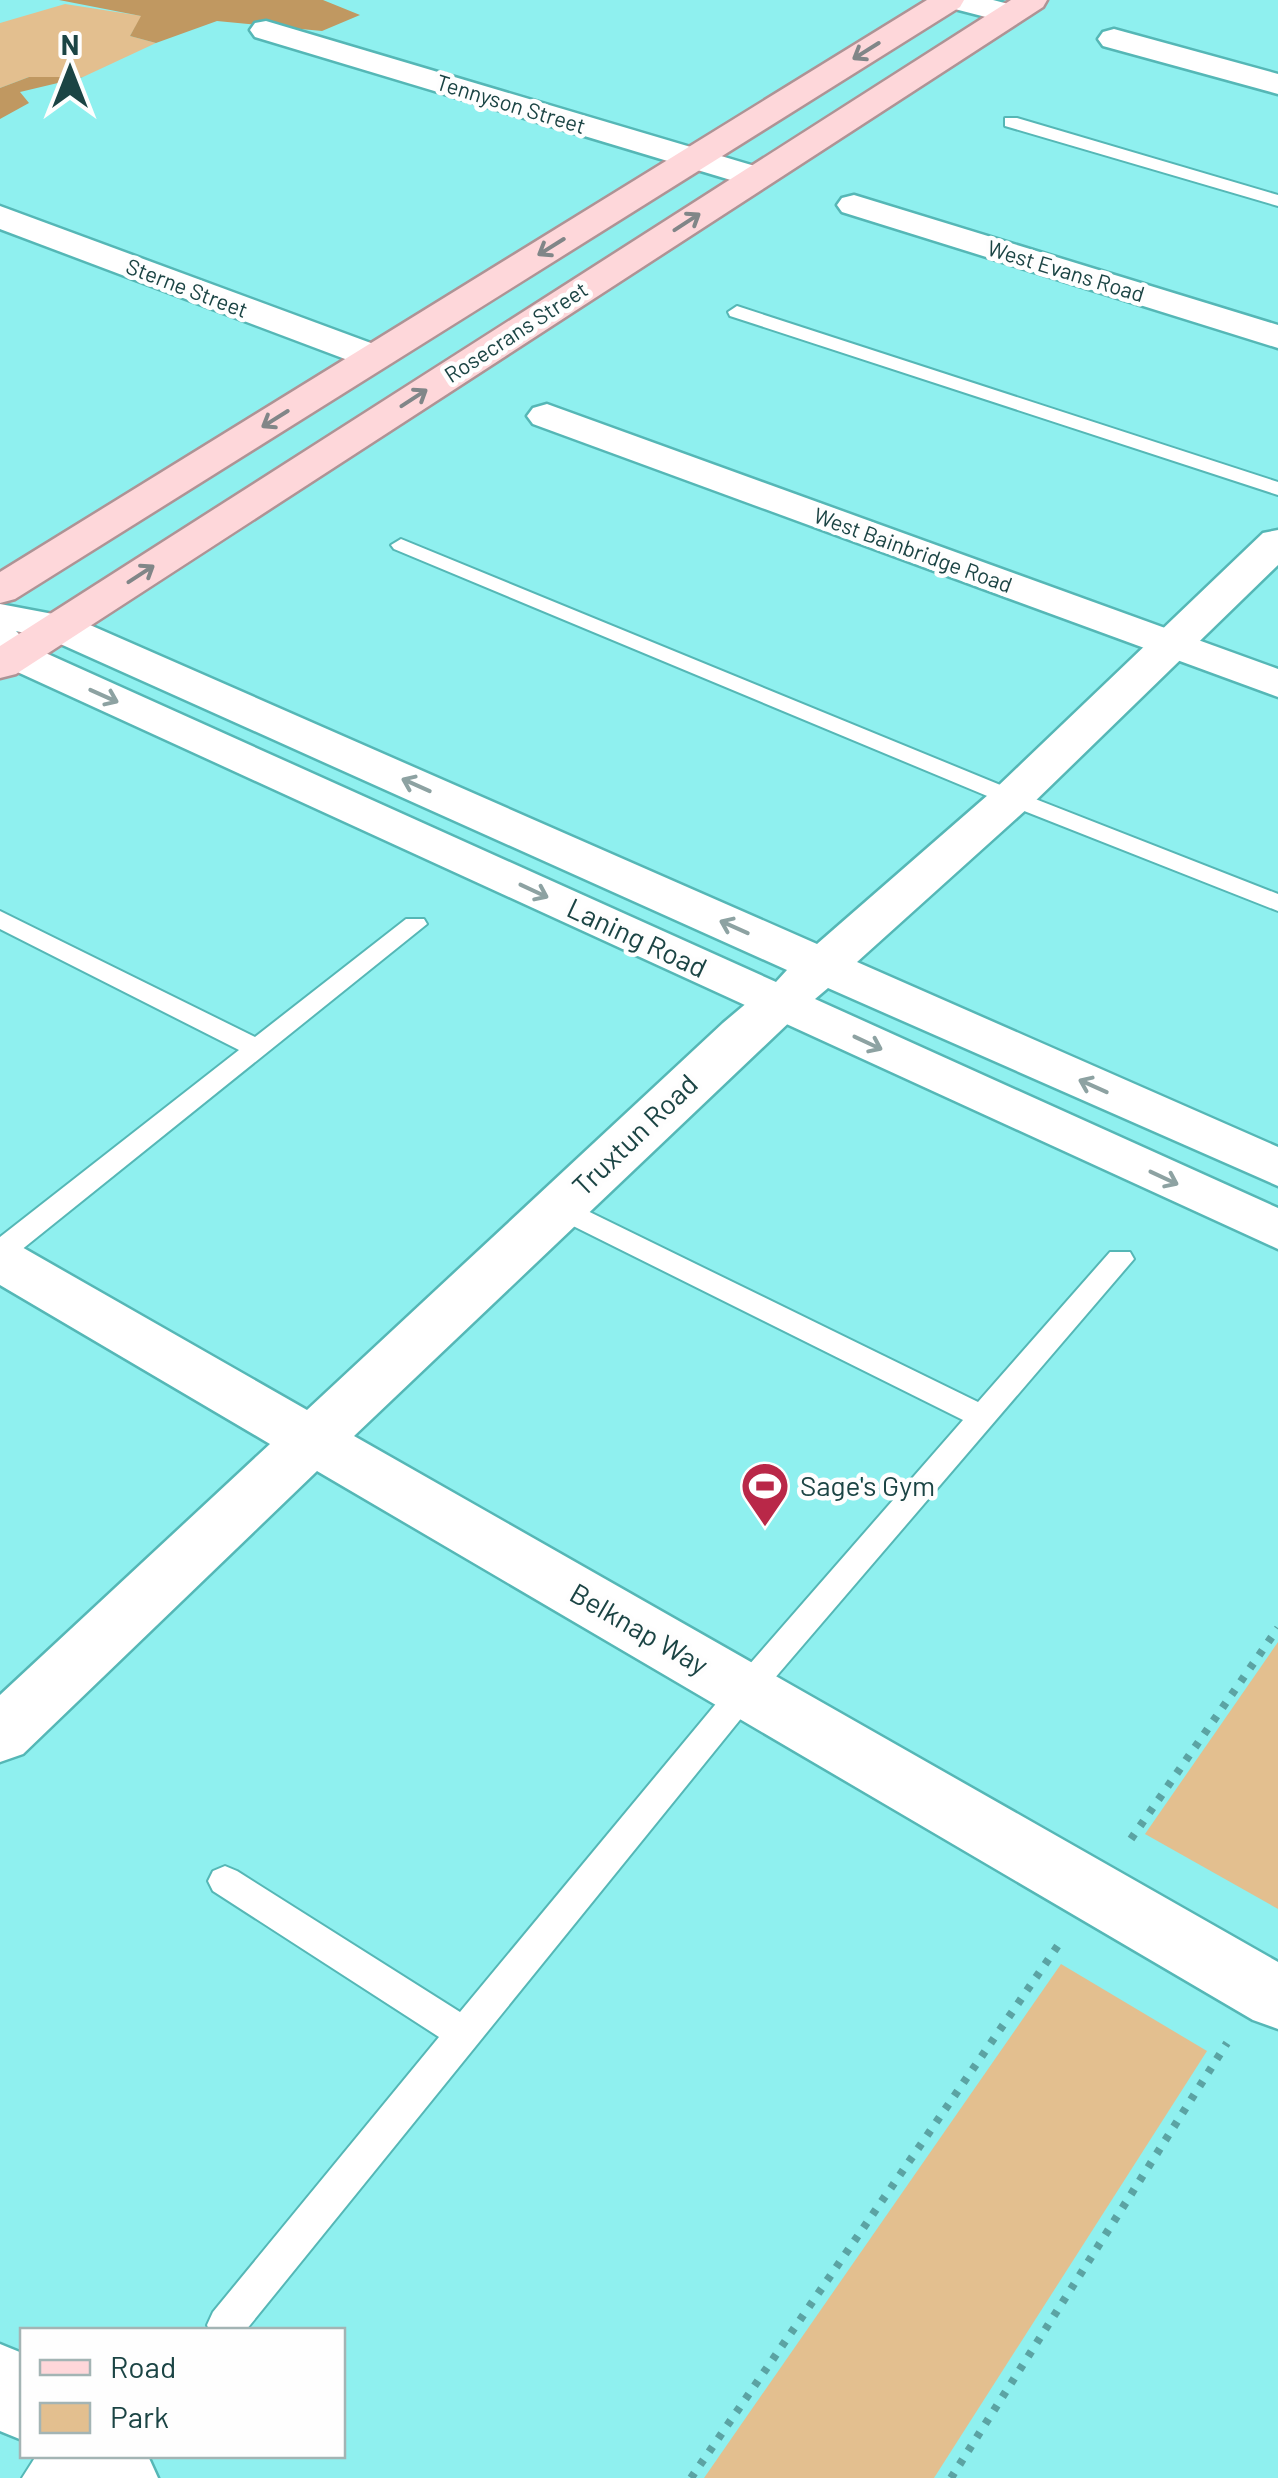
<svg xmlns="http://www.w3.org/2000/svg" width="1278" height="2478" font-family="Barlow,sans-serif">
<rect width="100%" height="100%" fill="#8ff0ef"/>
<!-- green -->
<g fill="#e3bf8f">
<path d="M65,4L142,16L130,36L156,43L83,77H29L0,88V23Z"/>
<path d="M1278,1642V1909L1145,1834Z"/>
<path d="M1061,1964L1207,2051L934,2478H704Z"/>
</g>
<!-- forest -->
<g fill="#c09861">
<path d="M59,0H323L360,15L322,31L217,21L156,43L130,36L141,16Z"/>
<path d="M29,77H83L20,92L29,103L0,119V88Z"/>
</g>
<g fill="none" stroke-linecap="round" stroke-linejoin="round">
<!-- service casing -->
<g stroke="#55b7b6" stroke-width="4">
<g id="service">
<path d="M1005,118H1017L1278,195V206L1005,126Z"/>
<path d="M737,306L1278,482V495L730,316L728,312Z"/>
<path d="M401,539L1020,793L1278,894V911L1004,803L394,549L391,545Z"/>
<path d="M0,911L255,1037L406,919H424L427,924L10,1259L0,1262V1237L239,1050L0,929Z"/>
<path d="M559,1197L978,1402L1110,1252H1130L1134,1259L756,1700L246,2330H209L207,2325L213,2312L439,2037L213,1891L208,1881L213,1871L225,1866L237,1871L460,2012L734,1682L963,1420L549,1214L545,1207L549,1200Z"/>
<path d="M36,2456H82L69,2478H22Z"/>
</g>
</g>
<!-- minor casing -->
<g stroke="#55b7b6" stroke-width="5">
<g id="minor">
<path d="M943,0H993L1020,7L1025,14L1020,21L1009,23L947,7Z"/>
<path d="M266,21L768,170L773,177L768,184L756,187L744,184L255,37L250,30L255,23Z"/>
<path d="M1114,29L1278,74V94L1103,46L1098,39L1103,32Z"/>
<path d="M854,195L1278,325V348L842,212L837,205L842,198Z"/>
<path d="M0,206L387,349L393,357L387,365L374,368L361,365L0,229Z"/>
<path d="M547,404L1278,669V697L533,424L527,416L533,408Z"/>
<path d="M779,987L797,991L804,1003L797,1015L354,1436L1278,1962V2029L1253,2020L317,1471L23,1754L0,1762V1695L270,1444L0,1285V1240L20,1246L307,1410L723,1023L761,991Z"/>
<path d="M0,2344L22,2353V2440L0,2431Z"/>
<path d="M51,2456H148L158,2478H60Z"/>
</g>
</g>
<!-- tertiary casing -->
<g stroke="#55b7b6" stroke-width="5">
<path id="tertiary" d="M1278,530V565L1028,808L857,962L1278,1147V1186L828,988L815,999L1278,1208V1249L0,664V604L74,618L817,944L996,788L1263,533ZM16,631L47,638L787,970L776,982L30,646Z"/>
</g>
<!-- primary casing -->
<g stroke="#ae9395" stroke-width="5">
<g id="primary">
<path d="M927,0H964L960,7L15,599L0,603V572Z"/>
<path d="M1011,0H1047L1043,7L16,674L0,678V646Z"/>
</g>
</g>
<!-- path -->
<g stroke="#5ba3a3" stroke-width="8" stroke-dasharray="6 10" stroke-linecap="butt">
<path d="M1131,1839L1278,1628"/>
<path d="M691,2478L1059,1944"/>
<path d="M951,2478L1227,2043"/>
</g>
<!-- service -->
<use href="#service" fill="#fff" fill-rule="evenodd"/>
<!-- minor -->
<use href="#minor" fill="#fff" fill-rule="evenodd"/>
<!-- tertiary -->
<use href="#tertiary" fill="#fff" fill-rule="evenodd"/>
<!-- primary -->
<use href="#primary" fill="#fed7da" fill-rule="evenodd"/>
</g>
<!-- one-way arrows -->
<defs><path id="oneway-shaft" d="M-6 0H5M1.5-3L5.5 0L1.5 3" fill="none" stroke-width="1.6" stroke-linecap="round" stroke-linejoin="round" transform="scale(2.5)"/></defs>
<g stroke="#818688">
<use href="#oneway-shaft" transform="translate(866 51) rotate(148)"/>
<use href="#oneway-shaft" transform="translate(687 222) rotate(-33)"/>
<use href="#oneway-shaft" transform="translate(551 247) rotate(148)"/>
<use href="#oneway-shaft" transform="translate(414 398) rotate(-33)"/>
<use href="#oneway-shaft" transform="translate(275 419) rotate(148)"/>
<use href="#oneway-shaft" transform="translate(141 574) rotate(-33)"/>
</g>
<g stroke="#8da2a2">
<use href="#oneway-shaft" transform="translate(104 696) rotate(24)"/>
<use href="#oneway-shaft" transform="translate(416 785) rotate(-156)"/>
<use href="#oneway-shaft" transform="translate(534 891) rotate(25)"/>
<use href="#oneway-shaft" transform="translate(734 927) rotate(-156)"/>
<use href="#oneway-shaft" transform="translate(868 1043) rotate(25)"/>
<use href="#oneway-shaft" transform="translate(1093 1086) rotate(-156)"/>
<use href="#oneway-shaft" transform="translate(1164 1178) rotate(25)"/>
</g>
<!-- icons -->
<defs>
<g id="stadium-pin" transform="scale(2.5)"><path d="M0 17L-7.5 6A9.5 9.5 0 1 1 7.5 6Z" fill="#b92848" stroke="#fefefe"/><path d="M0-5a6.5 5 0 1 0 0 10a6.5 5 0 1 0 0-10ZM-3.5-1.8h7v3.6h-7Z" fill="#fff"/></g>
</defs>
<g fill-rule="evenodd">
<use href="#stadium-pin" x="765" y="1486"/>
</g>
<g text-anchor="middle" stroke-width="9" stroke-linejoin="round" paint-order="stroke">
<!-- far-street labels -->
<g font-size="22" fill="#1b4444" stroke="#fefefe">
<text transform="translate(511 104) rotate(17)" y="8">Tennyson Street</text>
<text transform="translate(1066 271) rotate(17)" y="8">West Evans Road</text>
<text transform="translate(187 288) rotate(21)" y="8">Sterne Street</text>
<text transform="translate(516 332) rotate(-33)" y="8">Rosecrans Street</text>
<text transform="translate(913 550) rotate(20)" y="8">West Bainbridge Road</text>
</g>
<!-- street labels -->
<g font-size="28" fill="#1b4444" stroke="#fefefe">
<text transform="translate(637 938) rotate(25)" y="10">Laning Road</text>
<text transform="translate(635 1135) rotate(-44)" y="10">Truxtun Road</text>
<text transform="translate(639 1629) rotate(30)" y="10">Belknap Way</text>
</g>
<!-- poi labels -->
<g font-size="28" fill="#1b4444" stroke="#fefefe" text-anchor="start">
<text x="800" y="1496">Sage's Gym</text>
</g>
</g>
<!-- legend -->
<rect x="20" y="2328" width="325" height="130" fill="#fefefe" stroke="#a3b4b4" stroke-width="2.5"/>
<rect x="40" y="2360" width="50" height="15" fill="#fed7da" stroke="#a3b4b4" stroke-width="2.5"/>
<text x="110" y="2378" font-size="30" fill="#1b4444">Road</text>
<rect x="40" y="2403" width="50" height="30" fill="#e3bf8f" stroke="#a3b4b4" stroke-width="2.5"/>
<text x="110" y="2428" font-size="30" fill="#1b4444">Park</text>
<!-- north arrow -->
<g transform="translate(70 70)" stroke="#fefefe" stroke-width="8" paint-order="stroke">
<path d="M0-8L18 38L0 25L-18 38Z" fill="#1b4444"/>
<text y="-15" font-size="28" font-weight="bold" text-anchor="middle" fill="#1b4444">N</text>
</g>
</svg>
